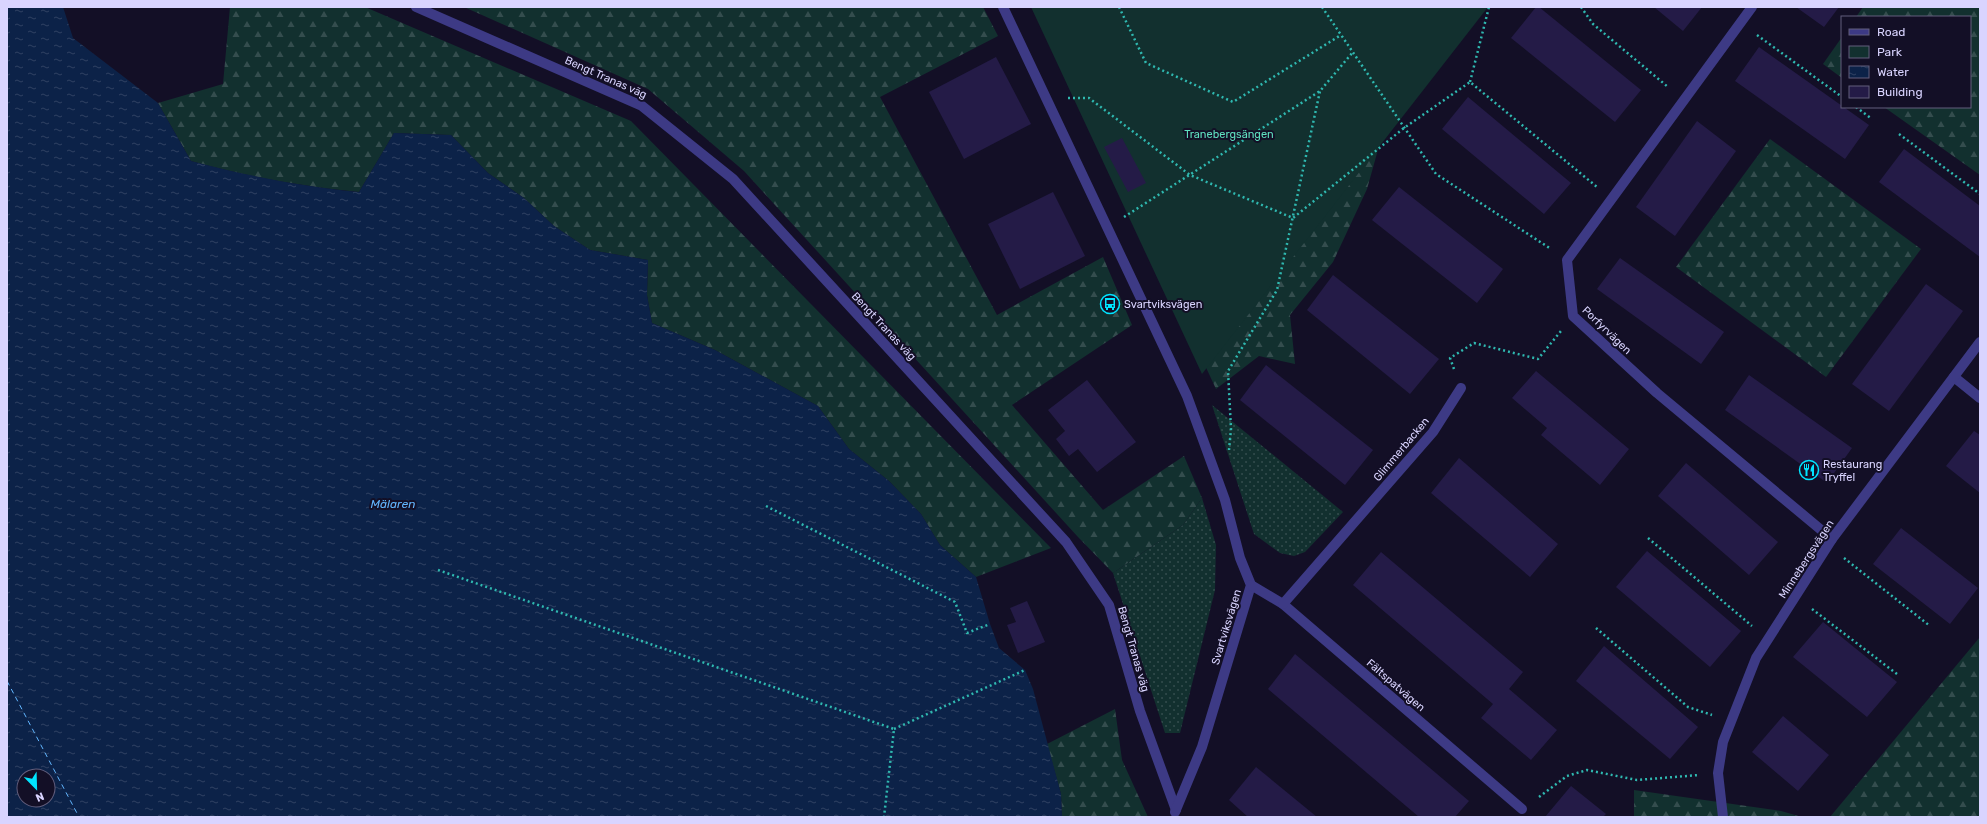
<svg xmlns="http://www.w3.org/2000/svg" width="1987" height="824" font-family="Rubik,sans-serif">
<defs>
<pattern id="grass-dots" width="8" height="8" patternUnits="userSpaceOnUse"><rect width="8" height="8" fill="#12302f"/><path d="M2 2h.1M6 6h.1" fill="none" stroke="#344d4e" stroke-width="1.8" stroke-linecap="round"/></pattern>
<pattern id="forest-firs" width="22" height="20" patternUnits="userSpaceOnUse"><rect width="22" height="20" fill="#12302f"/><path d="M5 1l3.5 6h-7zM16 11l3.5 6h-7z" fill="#344d4e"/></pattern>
<pattern id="water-ripples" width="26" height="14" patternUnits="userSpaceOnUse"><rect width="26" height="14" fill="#0c2248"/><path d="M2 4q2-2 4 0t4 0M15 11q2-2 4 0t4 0" fill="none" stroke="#2f4163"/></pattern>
</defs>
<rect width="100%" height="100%" fill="#130f26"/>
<!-- grass -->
<g fill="url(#grass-dots)">
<path d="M1212,405L1343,512L1305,552L1294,556L1280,553L1254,534Z"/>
<path d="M1202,498L1216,545L1215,590L1180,733H1165L1113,573L1183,525Z"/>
</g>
<!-- forest -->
<g fill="url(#forest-firs)">
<path d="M230,7H365L631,121L1051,548L976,577L940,545L921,514L889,481L849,449L818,406L715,350L652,323L647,295L648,260L590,250L554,226L524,198L488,173L451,135L394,133L359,192C299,186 249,177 191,161L158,103L223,84Z"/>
<path d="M464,7H983L998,36L880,97L997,315L1103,257L1132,325L1012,405L1103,510L1184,456L1202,498L1183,525L1113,573L1078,537L744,171L648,89Z"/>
<path d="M1863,7H1980V175L1884,107H1970V17H1856Z"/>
<path d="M1842,37V78L1823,64Z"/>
<path d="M1064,61L1386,121L1367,189L1333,262L1290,315L1295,364L1259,356L1216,389Z"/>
<path d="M1770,139L1921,249L1826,377L1676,267Z"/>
<path d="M1980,637V817H1830Z"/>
<path d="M1115,709L1122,760L1148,817H1062L1061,794L1047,744Z"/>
<path d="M1634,790L1781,811L1802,817H1634Z"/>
</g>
<!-- park -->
<path fill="#12302f" d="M1031,7H1488L1202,374Z"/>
<!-- water -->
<path fill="url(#water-ripples)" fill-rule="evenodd" d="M7,7H63L73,38L158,103L191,161C248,176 300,186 359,192L394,133L451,135L488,173L524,198L554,226L590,250L648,260L647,295L652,323L715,350L818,406L849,449L889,481L921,514L940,545L976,577L990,624L999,648L1025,670L1033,689L1061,794L1062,817H7ZM24,776H48V800H24Z"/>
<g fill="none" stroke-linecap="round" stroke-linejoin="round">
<!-- ferry -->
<path stroke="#62b6ff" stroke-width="1" stroke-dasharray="5 4" stroke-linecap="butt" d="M7,681L79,817"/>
</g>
<!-- building -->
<g fill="#241b47">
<path d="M1536,7H1539L1641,90L1615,122L1511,38Z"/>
<path d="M1654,7H1702L1683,31Z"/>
<path d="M1796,7H1839L1824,27Z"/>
<path d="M1759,47L1869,125L1845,159L1735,81Z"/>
<path d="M996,57L1031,124L964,159L929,92Z"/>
<path d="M1468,97L1571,183L1544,214L1442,129Z"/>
<path d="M1697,121L1736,151L1675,236L1636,207Z"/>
<path d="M1122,138L1146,183L1128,192L1104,147Z"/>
<path d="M1904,149L1980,206V257L1879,182Z"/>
<path d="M1399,187L1503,269L1477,303L1372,220Z"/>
<path d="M1053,192L1085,256L1020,289L988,224Z"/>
<path d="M1620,258L1724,332L1701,364L1597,289Z"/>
<path d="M1333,275L1439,359L1410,394L1307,310Z"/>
<path d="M1926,284L1963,311L1889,411L1852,384Z"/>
<path d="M1266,365L1373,450L1345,485L1240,400Z"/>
<path d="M1536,371L1629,449L1600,485L1541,435L1547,428L1512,398Z"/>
<path d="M1749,375L1852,448L1827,483L1725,410Z"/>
<path d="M1087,380L1136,442L1097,472L1078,449L1069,456L1056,439L1065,431L1048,410Z"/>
<path d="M1974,431L1980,435V493L1946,466Z"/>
<path d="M1459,458L1558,544L1530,577L1431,493Z"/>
<path d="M1686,463L1778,542L1749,575L1658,496Z"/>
<path d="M1901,528L1978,588L1950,624L1873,564Z"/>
<path d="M1647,551L1741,631L1710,667L1616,587Z"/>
<path d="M1381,552L1523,672L1509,689L1557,730L1531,760L1481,718L1493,704L1353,585Z"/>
<path d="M1027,601L1045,642L1018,653L1007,625L1016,622L1010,608Z"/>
<path d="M1823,622L1897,682L1867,717L1793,657Z"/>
<path d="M1604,646L1698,727L1670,759L1576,681Z"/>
<path d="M1295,654L1469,801L1455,817H1419L1268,689Z"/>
<path d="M1783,716L1829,755L1798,791L1752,752Z"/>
<path d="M1256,767L1317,817H1248L1229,800Z"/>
<path d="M1571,786L1606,814L1603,817H1545Z"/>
</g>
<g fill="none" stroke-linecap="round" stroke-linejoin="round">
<!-- path -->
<g stroke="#2fb8b0" stroke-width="2.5" stroke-dasharray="2 3" stroke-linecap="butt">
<path d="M1119,7L1146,63L1233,102L1341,35"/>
<path d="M1322,7L1436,174L1551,249"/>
<path d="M1581,7L1593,24L1668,87"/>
<path d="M1757,35L1842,97"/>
<path d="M1470,82L1489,7"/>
<path d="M1068,98H1089L1190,175L1293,218L1404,128L1470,82L1597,187"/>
<path d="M1856,107L1872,119"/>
<path d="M1899,134L1980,194"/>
<path d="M1124,217L1320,91L1353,52"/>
<path d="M1454,369L1450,358L1474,343L1538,359L1561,331"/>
<path d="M1229,450L1231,429L1228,371L1277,290L1320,91"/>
<path d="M766,506L955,602L967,633L990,624"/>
<path d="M1648,538L1752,626"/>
<path d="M1844,558L1930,626"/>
<path d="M438,570L894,729L884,817"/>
<path d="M1812,609L1897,674"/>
<path d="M1596,628L1688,707L1712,715"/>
<path d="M894,729L1025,670"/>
<path d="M1539,797L1567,776L1587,770L1637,780L1699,775"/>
</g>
<!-- minor -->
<g stroke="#3d3a85" stroke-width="10">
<path d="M416,7L642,106L733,179L1066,542L1109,605L1140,711L1176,810"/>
<path d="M1003,7L1187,396L1225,500L1240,558L1251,585L1202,747L1175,812"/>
<path d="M1752,7L1567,260L1573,316L1657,393L1832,539"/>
<path d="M1954,377L1980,398"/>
<path d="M1251,585L1283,604L1522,809"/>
<path d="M1283,604L1433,432L1461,388"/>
<path d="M1723,817L1718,773L1723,742L1756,658L1832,539L1980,342"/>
</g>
</g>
<!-- icons -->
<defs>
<g id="bus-ring" transform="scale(1)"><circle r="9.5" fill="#130f26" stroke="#00e5ff" stroke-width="1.5"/><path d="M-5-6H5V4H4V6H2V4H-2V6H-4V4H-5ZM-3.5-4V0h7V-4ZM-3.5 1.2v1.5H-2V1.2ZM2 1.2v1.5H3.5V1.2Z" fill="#00e5ff"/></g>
<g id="restaurant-ring" transform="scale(1)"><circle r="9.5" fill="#130f26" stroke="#00e5ff" stroke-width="1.5"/><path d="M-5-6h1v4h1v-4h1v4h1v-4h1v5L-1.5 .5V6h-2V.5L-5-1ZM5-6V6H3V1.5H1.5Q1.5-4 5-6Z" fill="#00e5ff"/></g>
</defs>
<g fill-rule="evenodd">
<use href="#bus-ring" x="1110" y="304"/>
<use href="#restaurant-ring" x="1809" y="470"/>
</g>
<g text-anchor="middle" stroke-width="4" stroke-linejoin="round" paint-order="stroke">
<!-- street labels -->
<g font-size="11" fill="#d9d4ff" stroke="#130f26">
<text transform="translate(606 77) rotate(24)" y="4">Bengt Tranas väg</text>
<text transform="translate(884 326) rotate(47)" y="4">Bengt Tranas väg</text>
<text transform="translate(1607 330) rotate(44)" y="4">Porfyrvägen</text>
<text transform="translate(1401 449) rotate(-50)" y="4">Glimmerbacken</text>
<text transform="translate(1806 559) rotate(-57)" y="4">Minnebergsvägen</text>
<text transform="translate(1226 627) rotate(-73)" y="4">Svartviksvägen</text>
<text transform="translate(1134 649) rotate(74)" y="4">Bengt Tranas väg</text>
<text transform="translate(1396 685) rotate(41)" y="4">Fältspatvägen</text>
</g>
<!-- park labels -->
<g font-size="11" fill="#5fe0c0" stroke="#130f26">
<text x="1229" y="138">Tranebergsängen</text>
</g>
<!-- poi labels -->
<g font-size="11" fill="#d9d4ff" stroke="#130f26" text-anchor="start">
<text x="1124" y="308">Svartviksvägen</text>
<text x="1823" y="468">Restaurang<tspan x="1823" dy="13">Tryffel</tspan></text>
</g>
<!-- water labels -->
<g font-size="12" font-style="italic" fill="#62b6ff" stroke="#130f26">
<text x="393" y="508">Mälaren</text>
</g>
</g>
<!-- border -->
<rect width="1987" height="824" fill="none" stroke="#d9d4ff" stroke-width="16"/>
<!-- legend -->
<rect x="1841" y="16" width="130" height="92" fill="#130f26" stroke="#625e7d"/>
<rect x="1849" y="29" width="20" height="6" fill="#3d3a85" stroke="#625e7d"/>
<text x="1877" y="36" font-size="12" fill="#d9d4ff">Road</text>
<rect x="1849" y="46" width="20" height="12" fill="#12302f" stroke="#625e7d"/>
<text x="1877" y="56" font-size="12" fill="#d9d4ff">Park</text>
<rect x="1849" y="66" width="20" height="12" fill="url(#water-ripples)" stroke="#625e7d"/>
<text x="1877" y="76" font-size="12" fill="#d9d4ff">Water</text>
<rect x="1849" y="86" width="20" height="12" fill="#241b47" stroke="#625e7d"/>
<text x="1877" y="96" font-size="12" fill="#d9d4ff">Building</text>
<!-- north arrow -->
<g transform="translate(36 788) rotate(157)"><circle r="19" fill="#130f26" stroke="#625e7d"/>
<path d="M0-3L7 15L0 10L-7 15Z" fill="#00e5ff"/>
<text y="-6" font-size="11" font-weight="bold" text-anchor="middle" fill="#d9d4ff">N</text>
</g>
</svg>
